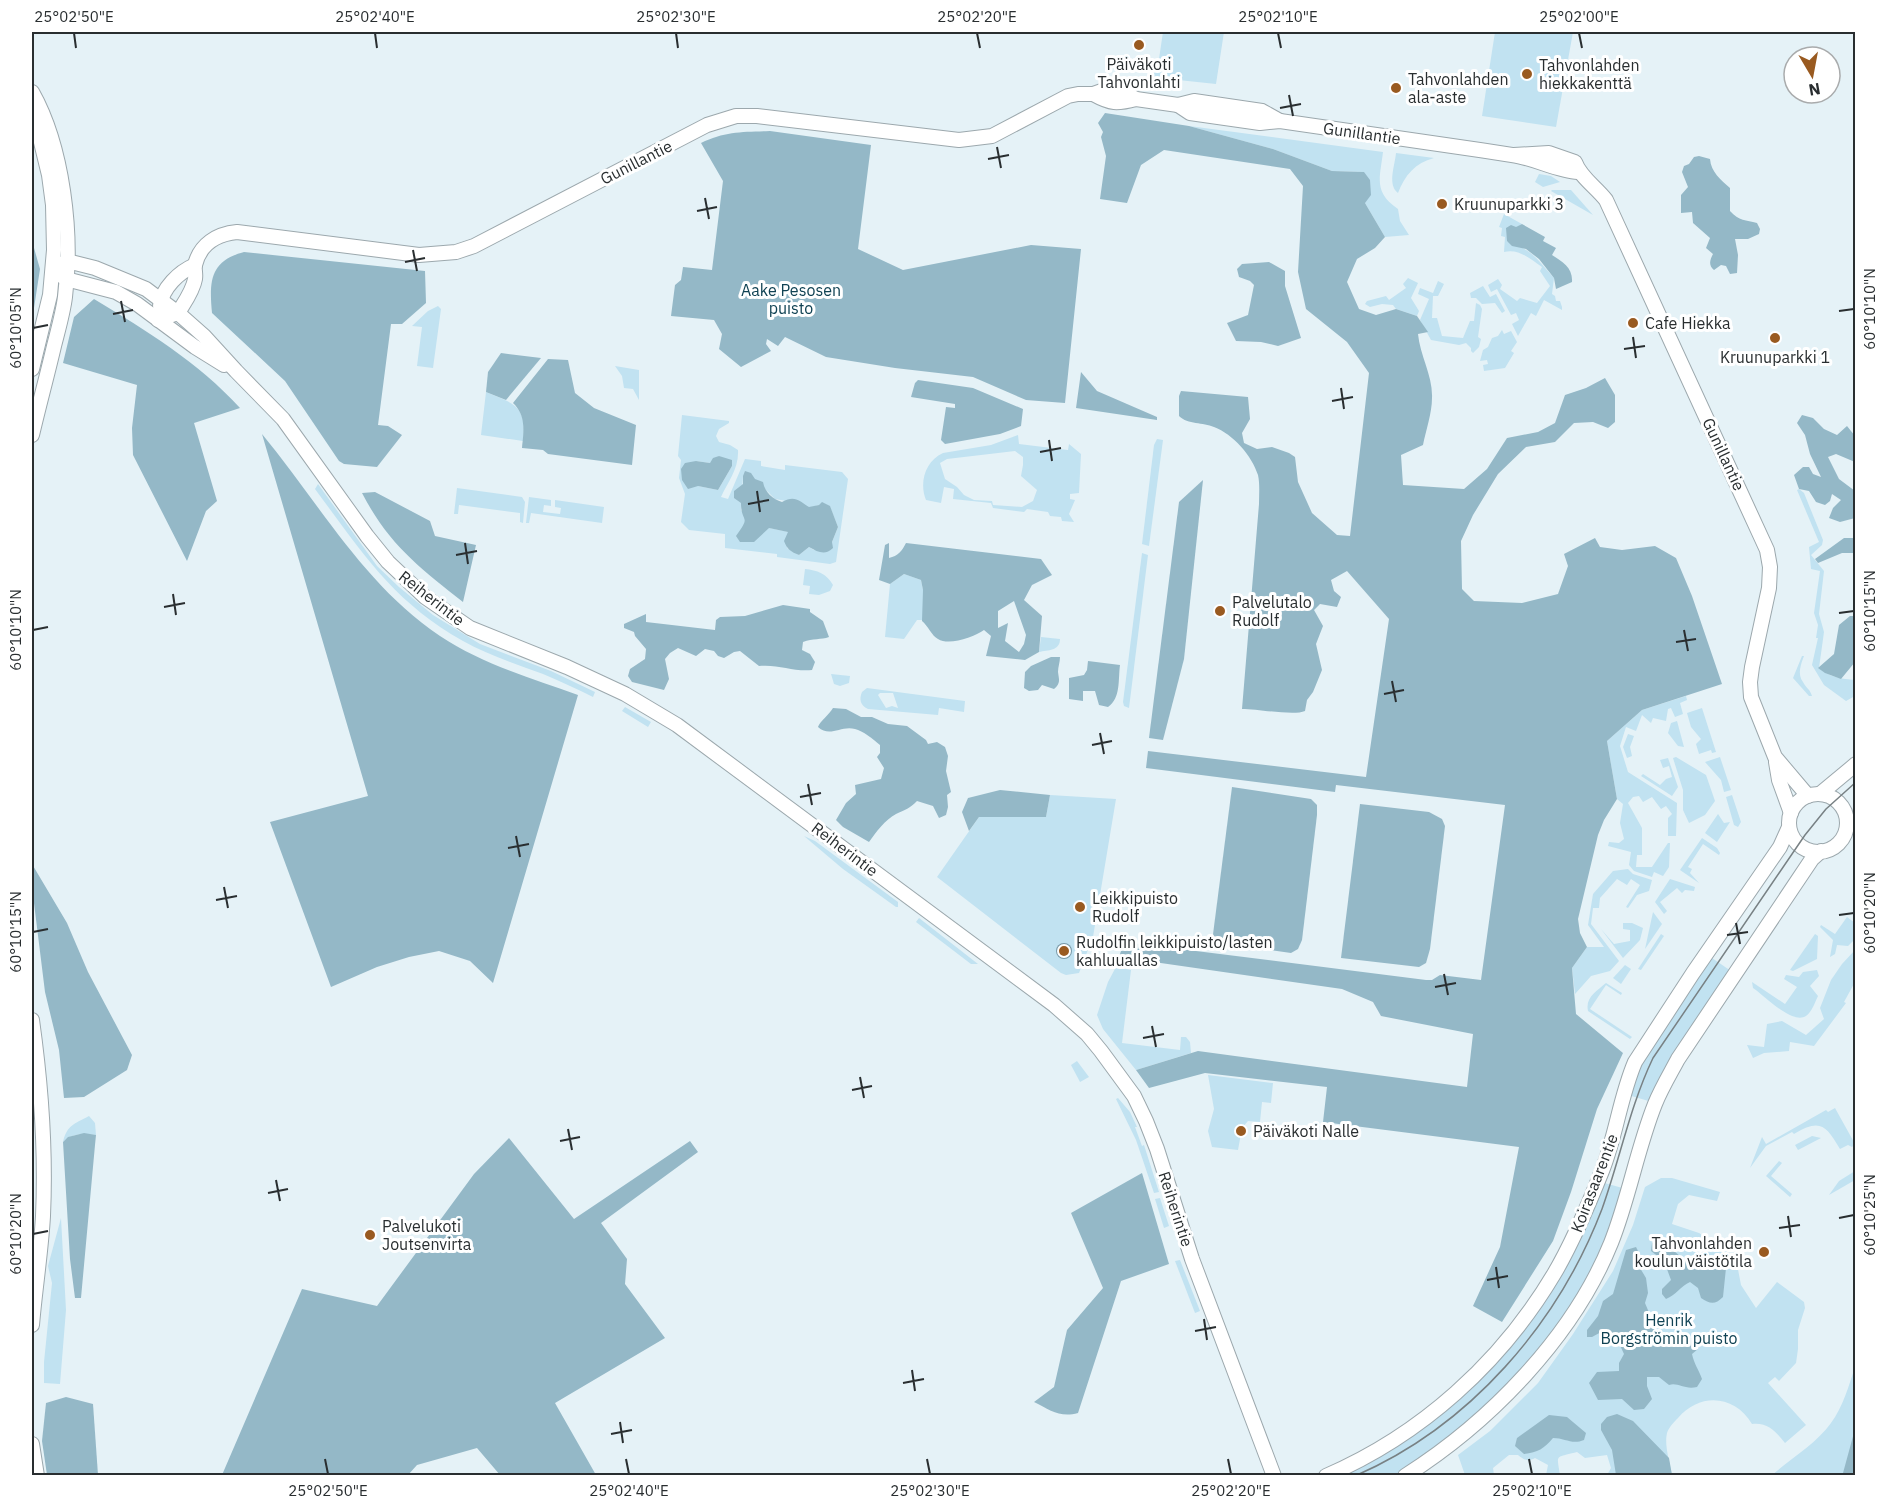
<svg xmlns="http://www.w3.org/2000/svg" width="1887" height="1507" font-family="'IBM Plex Sans',sans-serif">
<rect width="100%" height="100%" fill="#e5f2f7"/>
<!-- green -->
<g fill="#c1e2f1" fill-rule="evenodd">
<path d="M1163,32H1224L1216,84L1150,77L1152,58L1159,59Z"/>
<path d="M1495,32H1573L1556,127L1482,116Z"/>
<path d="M1189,126L1383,152C1380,178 1373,192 1398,209L1400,221L1409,235L1385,237L1365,203L1364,172L1332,171L1273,149Z"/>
<path d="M1396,153L1434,158C1415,163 1405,175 1398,193C1387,185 1395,165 1396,153Z"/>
<path d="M1539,174L1551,176L1560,182L1543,187L1535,182Z"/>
<path d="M1552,190H1571L1593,215L1551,191Z"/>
<path d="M1504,214L1522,224L1507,233V241C1535,252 1535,257 1554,278L1552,294L1555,296L1556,301H1560L1562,307V310L1544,300L1536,316L1531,313L1518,336L1512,324L1519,320L1516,313L1511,315L1497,289L1491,292L1488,285L1498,279L1502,285L1500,289L1517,301L1520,298L1537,303L1550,286L1540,271L1542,267C1531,259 1518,248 1504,252L1505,237L1501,236L1502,228L1499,227Z"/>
<path d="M1408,278L1418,283L1411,298L1419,311L1417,316L1396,309L1393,305L1382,304L1370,307L1365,304L1367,301L1386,296L1389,300L1406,288L1403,284Z"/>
<path d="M1438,281L1444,284L1438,296H1433L1432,318H1437L1442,336L1463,338L1470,321H1474L1476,303L1480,305L1482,309L1478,337L1481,339L1479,347L1473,353L1471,351V348L1466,343L1459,345L1431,340L1420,320L1429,299L1418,294L1420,288L1433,293Z"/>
<path d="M1483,286L1490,297L1496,294L1505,311L1502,313L1495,303L1482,304L1476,298H1471L1470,293Z"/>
<path d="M438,306L441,309L433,368L417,366L422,327L412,326L428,311Z"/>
<path d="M1502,330L1504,334L1511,331L1517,342L1511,351L1514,353L1505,368L1484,371L1483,365L1488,364L1487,360L1480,361L1483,350L1488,347L1492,338L1498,336Z"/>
<path d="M615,366L639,370V400L633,389L624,388L622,376Z"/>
<path d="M486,392C515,404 527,406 523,441L481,435Z"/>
<path d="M682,415L729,421V423L719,429L716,436L719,442L730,445L738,450C739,469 728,481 721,497L728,499L745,459L761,461V466L785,470V465L842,472L848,479L836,562L830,564L777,557V554L725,548V534L689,530L681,522L685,494L679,478L681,460L678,456ZM719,456L732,466L718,490L698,486L696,461L710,463ZM743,476L764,488L775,499L803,504L809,508L819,505L830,507L838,527L832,542L814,550L809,547L799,555L787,548L789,532L745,523V516L741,510Z"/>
<path d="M1018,435L1019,444L1068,450L1069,444L1081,454L1079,493L1070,494V499L1075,500L1069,514L1074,522L1062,521L1061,517L1050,516L1048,512L1027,509L1024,512L993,508L991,503L953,499L954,489L944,487L941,503L926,500C919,483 925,461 943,453L991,445ZM1015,451L1023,457V465L1021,476L1037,490L1033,501L1022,507L993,505L992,501L974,500L964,495L957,487L945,479L940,463L947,459Z"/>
<path d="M1157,439L1163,440L1149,546L1142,544L1154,445Z"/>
<path d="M318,484L377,566L399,587L433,615L480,644L551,671L595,692L593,697C577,689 560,681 543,674C516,664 488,655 463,641C392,601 362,552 315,489Z"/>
<path d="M457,488L522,497L525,502L523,523L520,522V513L459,505L458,514H454Z"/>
<path d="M1799,489L1804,493L1823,540L1822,545L1811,555L1824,571L1819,614L1824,632L1819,668C1829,677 1842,679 1855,680V696L1846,701L1824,685L1812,665L1818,638H1816L1818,625L1814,613L1820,571L1811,569L1809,547L1819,542L1797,490Z"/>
<path d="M529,497L551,500V506L544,505L543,512L560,514L561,508L555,507V500L604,507L602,523L531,513L529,523H526Z"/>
<path d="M1142,553L1148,555L1129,708L1124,706L1123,702Z"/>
<path d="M805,569C817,570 827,574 833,585L830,591L819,595L809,594L810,586L803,585Z"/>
<path d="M904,574L921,580L923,590L924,620H917L904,639L885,637L890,584Z"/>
<path d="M1041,637L1060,639C1060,651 1048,650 1039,652Z"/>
<path d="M1802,656H1804C1801,664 1797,674 1803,682C1806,688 1810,689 1812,696H1809L1793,678Z"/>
<path d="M831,674L850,676L849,683L840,686L834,684Z"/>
<path d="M867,688L965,701L964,712L939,708L938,715L868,709C860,705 859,699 862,692ZM880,693H893L898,708L892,706L886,708L878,695Z"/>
<path d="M1686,696L1687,700L1680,703L1683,714L1675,717L1671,708L1668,709L1666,721L1653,718L1651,723L1642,715L1636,731L1626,727L1620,746L1628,772L1677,803L1676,836H1668V818L1672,814L1666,806L1661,809L1652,797L1643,802L1639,796L1633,797L1628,803L1642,828V855H1637L1636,867H1652L1668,843H1670L1669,867L1663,876L1654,872L1652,877L1634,871L1629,865L1631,852L1608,846L1609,842L1619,843L1624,839L1620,823L1623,804L1617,799L1607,741L1642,710Z"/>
<path d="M625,707L651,722L648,727L622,711Z"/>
<path d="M1702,708L1716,752L1712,753L1711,750L1699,754L1696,744L1701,739L1691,727L1687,713Z"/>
<path d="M1677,721L1684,747L1678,746L1668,733L1671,723Z"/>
<path d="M1628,734L1634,736L1630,747L1632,756L1627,758L1623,747Z"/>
<path d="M1676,757L1706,775L1715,801L1705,815L1689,823L1683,810V790L1673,758Z"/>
<path d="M1720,757L1731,790L1724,792L1721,780L1705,762Z"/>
<path d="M1668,758L1678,787L1672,796L1641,776L1643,774L1660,785L1666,779L1672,777L1669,766L1663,768L1660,760Z"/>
<path d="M1050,795L1116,799L1093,937L1079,973L1066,975L1061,973L937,877L979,817H1046Z"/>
<path d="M1732,795L1741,822L1738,827L1734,825L1726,797Z"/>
<path d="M1718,814L1724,823L1730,822L1717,842L1705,833Z"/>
<path d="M804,836L815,841L898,902V907H896L843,869Z"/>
<path d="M1702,838L1717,848L1720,853L1719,855L1703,844L1688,867L1692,869L1690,873L1699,883L1680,870Z"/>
<path d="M1628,869L1633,874L1652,880L1649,891L1637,895L1628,908L1626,907L1640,885L1631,879L1627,885L1617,879L1600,898L1599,908H1593L1591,924L1619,961L1610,971L1591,976L1575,994L1572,968L1587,947H1604L1588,925L1593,894L1613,871Z"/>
<path d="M1670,879L1695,887L1694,891L1685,890L1682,893L1677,888L1660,902L1667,911L1664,914L1655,902Z"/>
<path d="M1653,912L1662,924L1645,949Z"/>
<path d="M1847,917L1855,923V939L1848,946L1837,945L1835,954L1830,957L1833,940L1820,927L1821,925L1835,934Z"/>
<path d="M919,918L978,964H971L916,922Z"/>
<path d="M1623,923H1632L1643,928L1640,940L1623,958L1601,929L1614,944L1630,941V930L1623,929Z"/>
<path d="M1661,934L1664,936L1641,970L1638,969Z"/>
<path d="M1815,934L1818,936L1817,959L1793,971L1790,970Z"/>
<path d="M1855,950V982L1844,1002L1846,1003L1814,1046L1790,1042L1789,1051L1764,1053L1753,1058L1747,1045L1764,1047L1767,1024L1782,1021L1806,1035L1824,1019L1820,1008L1831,980L1842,964Z"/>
<path d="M1709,956L1731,971L1652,1102L1628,1095L1632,1079Z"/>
<path d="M1625,965L1631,969L1621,984L1613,978Z"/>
<path d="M1116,967L1131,970L1122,1043L1180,1050L1181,1037H1186L1190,1042L1191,1053L1136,1070L1103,1029L1097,1015L1108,982Z"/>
<path d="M1817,970L1819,976L1810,986L1818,996C1815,1002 1812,1012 1806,1016C1792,1025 1765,996 1753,988L1752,982L1785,1004L1797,987L1784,979L1786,975L1799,977L1803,972Z"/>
<path d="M1606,983L1622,993L1621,995L1606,985L1590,1009L1632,1037L1630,1039L1588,1011C1585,997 1597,991 1606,983Z"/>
<path d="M1077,1061L1089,1077L1080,1082L1071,1065Z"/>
<path d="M1208,1075L1273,1083L1271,1103L1262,1102L1260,1122L1248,1121L1242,1128L1238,1150L1212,1147L1208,1131L1214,1109Z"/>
<path d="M1118,1098L1130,1112L1137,1127H1135L1142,1146L1144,1145L1159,1192L1154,1193L1136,1140L1116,1099Z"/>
<path d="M1835,1108L1855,1144L1852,1147L1848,1145L1840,1149C1826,1125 1820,1118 1794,1134L1792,1132L1766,1146L1750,1168L1762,1137L1766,1144L1826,1110L1828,1112Z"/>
<path d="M89,1116L95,1123L96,1135C84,1134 72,1133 63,1142C67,1125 74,1124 89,1116Z"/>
<path d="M1812,1136L1821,1138L1798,1150L1795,1145Z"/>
<path d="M1779,1161L1782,1163L1771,1176L1792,1194L1790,1197L1766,1176Z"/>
<path d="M1855,1171V1180L1829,1195L1839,1181Z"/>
<path d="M1661,1178H1672L1720,1192L1717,1201L1689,1195L1678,1204L1672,1224L1699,1233L1720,1246L1736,1259L1741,1285L1756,1308L1777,1282L1804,1302L1805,1308L1798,1330V1349L1796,1363L1779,1381L1775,1377L1768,1383L1806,1425L1785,1443C1776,1432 1768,1422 1752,1424C1735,1395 1700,1392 1678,1418C1674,1422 1669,1427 1667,1433C1664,1445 1670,1463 1672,1475H1607L1611,1468L1607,1455L1585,1458L1577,1452C1554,1458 1557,1454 1560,1475H1546L1548,1465L1535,1458C1528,1462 1524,1460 1518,1455H1509L1493,1468L1494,1475H1465L1458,1455L1490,1431L1538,1383L1573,1334L1613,1271L1633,1225L1645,1187Z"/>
<path d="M1601,1182L1626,1189L1607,1241L1567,1314L1512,1384L1423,1460L1398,1475L1336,1476L1499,1356Z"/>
<path d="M1160,1198L1169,1226L1164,1228L1155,1199Z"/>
<path d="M61,1218L66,1310L60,1384L44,1383V1362L52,1283L48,1266Z"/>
<path d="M1180,1260L1200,1311L1195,1313L1175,1261Z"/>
<path d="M1855,1367V1475H1845L1843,1473L1839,1476H1771C1790,1459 1816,1444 1831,1423C1843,1407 1849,1385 1855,1367Z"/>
</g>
<!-- forest -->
<g fill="#94b8c7" fill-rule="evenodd">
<path d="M1105,113L1189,126L1273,149L1332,171L1364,172L1370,180L1371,195L1365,203L1385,237L1375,248L1357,259L1347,282L1359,309L1376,315L1396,309L1417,316L1428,332L1418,334C1420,356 1433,376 1432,398C1432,413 1426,430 1423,445L1401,455L1403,485L1464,489L1487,469L1507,438L1538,432L1555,423L1565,395L1586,388L1605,378L1615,395V422L1608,428L1593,422L1574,423L1555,442L1526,447L1498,474L1473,515L1461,541L1462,589L1474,601L1522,603L1558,594L1568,566L1564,554L1595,538L1600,547L1622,550L1655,546L1676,558L1692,596L1722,684L1642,710L1607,741L1617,799L1604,820L1598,835L1578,919L1580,933L1587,947L1572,968L1576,1014L1623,1053L1597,1109L1571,1192L1553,1241L1502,1322L1473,1306L1500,1247L1519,1147L1323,1122L1327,1087L1205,1073L1149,1088L1136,1070L1198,1051L1467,1087L1473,1034L1381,1016L1373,1002L1342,989L1119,957L1124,942L1426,980H1432L1440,975L1481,980L1505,805L1336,785L1335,792L1146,768L1148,751L1366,777L1389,619L1347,571L1331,580L1334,591L1341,597L1337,607L1320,604L1314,610L1323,626L1316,644L1322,670L1313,692L1307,700L1305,711C1294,716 1258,709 1242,709L1259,504C1259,495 1260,484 1258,475C1252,456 1233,434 1214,427C1203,422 1188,425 1179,416V396L1181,391L1248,397L1250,419L1242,433L1244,443L1257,449L1272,447L1289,453L1295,457L1298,482L1312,513L1337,535L1350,536L1369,373L1347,342L1306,309L1298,272L1303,186L1290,169L1164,150L1141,165L1127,203L1100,199L1106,156L1101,137L1103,132L1098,123Z"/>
<path d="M770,131L871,145L858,249L903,270L1031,245L1081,249L1065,403L1026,400L973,377L895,368L826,357L785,337L778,346L767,339L766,344L771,351L741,367L719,349L722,334L714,320L671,316L675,285L681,280L683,267L712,270L723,181L701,143C725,131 743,132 770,131Z"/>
<path d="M1699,156L1710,159C1711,172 1721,180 1730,188V211C1739,221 1746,220 1757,223L1760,229L1759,234L1748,239H1735L1738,255L1737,273L1730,274L1726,266L1721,265L1714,270C1708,265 1710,260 1713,254L1706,248L1710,238L1693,223L1692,212L1681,213V195L1688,187L1682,172L1684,166L1689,164L1694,157Z"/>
<path d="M1522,224L1545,237L1543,241L1556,248L1552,255C1563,262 1573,268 1572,282L1556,289L1554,278L1539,259L1526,249L1512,246L1507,241L1506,228L1511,225L1516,227Z"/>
<path d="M32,241L40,269L32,321Z"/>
<path d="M244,252L425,271L426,303L402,324H391L378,425L388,426L402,435L377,467L344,464L339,461L285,381L212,313C209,281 210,261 244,252Z"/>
<path d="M1269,262L1285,271V286L1301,338L1278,346L1261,342L1236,341L1227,323L1248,315L1254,285L1250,281L1239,277L1237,269L1242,264Z"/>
<path d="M94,299C147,331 198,362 240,408L194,423L217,501L206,511L187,561L133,455L132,428L137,385L63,363L74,317Z"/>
<path d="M501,353L541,358L506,400L486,392L488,372Z"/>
<path d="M548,359L568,360L575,393L594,408L636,425L632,465L548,454L543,450L522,448C524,431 526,415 513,403Z"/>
<path d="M1081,372L1097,391L1157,417V420L1076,408Z"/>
<path d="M918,380L973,388L1023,409L1021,426L1000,434L945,444L941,440L946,407L955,408V404L911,397L915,383Z"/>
<path d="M1802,415L1813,418L1824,429L1837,435L1847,426L1855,436V462L1836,454L1828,457L1839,479L1855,491V518L1840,522L1829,518L1833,508L1841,500L1832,494L1830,501L1825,505L1816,502L1809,491L1799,489L1794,475L1803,467H1809L1813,474L1821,477L1810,454L1805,435L1797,423Z"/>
<path d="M262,434C319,503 364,585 440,636C482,664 531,678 578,695L493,983L470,961L439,951L409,957L377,967L331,987L270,822L368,796Z"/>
<path d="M719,456L732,460V466L718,490L698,486L688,489L682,480L681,469L685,463L696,461L710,463L713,458Z"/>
<path d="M745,471L751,473L755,479L763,482C765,493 773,499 782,502C795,495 799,501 809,507L819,505L822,502L830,506L838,527L832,542L833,548C825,556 818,552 809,547L799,555C791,552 787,549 784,541L788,532L769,528L754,542H740L736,536C752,514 741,524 741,503L734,498V491L743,484V476Z"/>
<path d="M1203,480L1184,659L1163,740L1149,738L1179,502Z"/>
<path d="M375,492L430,521L435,536L476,545L463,602C419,567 389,545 362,493Z"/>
<path d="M1844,538H1855V553H1842L1818,563L1815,559Z"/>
<path d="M889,543V558C898,556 902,551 906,543L1041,559L1052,575L1032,585L1024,600L1042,616L1039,652L1025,660L986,656L991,636L984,630C974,637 949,646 938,639C932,636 928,626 922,621L923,590L921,580L904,574L890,584L879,580L885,545ZM1014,601L1026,635L1024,644L1019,652L1005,641L1008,623L998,628V611Z"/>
<path d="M783,605L810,609V612L823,621L829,637C821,640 813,638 803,642L802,650L810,654L815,662L812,670C794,672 778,664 759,666L740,651L734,652L724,658L718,656L714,651L705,649L696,656L678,648L670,653L665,659L669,679L664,690L632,682L628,676L630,669L645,659L646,649L635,636L634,632L624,628V624L646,614V622L715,630L716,620L720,617L745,616Z"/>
<path d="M1850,616H1855V662L1841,679L1825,673L1818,668L1834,654L1839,625Z"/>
<path d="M1051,657H1060C1060,662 1058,667 1058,672C1059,680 1061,683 1054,689L1042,685L1038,690L1029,691L1024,688L1025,672L1031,666Z"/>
<path d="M1088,661L1120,665C1118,680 1121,698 1108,707L1099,705L1095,691H1083V701L1069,699V678L1084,675L1087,670Z"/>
<path d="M833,708L846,709L861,717H872L888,724L907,726L926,740L928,744L937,742L945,747L948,756L946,771L951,792L947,795L948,807L946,815L939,818L933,806L917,801C910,808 905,810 896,814C885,820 876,832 869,842L843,827L836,820L846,803L856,794L855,785L881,779L884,768L877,757L880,753V745C873,739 863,731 855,729C841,725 830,738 818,727C820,721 829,715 833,708Z"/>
<path d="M1232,787L1311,799L1317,805V815L1302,940L1298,949L1291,953L1212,942Z"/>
<path d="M1000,790L1050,795L1046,817H979L969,831L962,812L968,798Z"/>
<path d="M1360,804L1429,812L1442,819L1445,826L1430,949L1426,963L1419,967L1341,958Z"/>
<path d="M32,864L67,923L88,972L132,1055L127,1070L84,1097L64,1098L59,1050L45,992L32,887Z"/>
<path d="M84,1133L96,1135L95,1145L81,1298H75L70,1259L63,1142L68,1137Z"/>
<path d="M509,1138L574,1219L690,1141L698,1152L601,1223L627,1259L625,1284L665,1338L555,1403L596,1475H500L477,1448L417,1465L408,1475H222L302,1289L377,1306L474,1174Z"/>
<path d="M1142,1173L1169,1264L1121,1281L1078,1413C1060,1418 1050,1410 1034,1402L1054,1387L1067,1330L1103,1288L1071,1213Z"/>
<path d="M1660,1239L1669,1240L1674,1251L1688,1263H1695L1703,1255L1722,1260L1726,1268L1723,1297C1715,1305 1710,1304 1701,1298L1698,1288L1690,1282C1681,1286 1676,1295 1666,1299L1662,1294V1289L1671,1280L1664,1261L1651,1251L1652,1243Z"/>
<path d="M1636,1247L1640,1255V1268L1646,1278L1648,1293L1645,1303L1650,1315L1651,1327L1657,1332H1669L1672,1340L1679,1343L1686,1337L1696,1339L1698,1349L1692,1354C1694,1364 1699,1370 1702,1379L1697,1387C1684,1390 1678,1382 1669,1385L1659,1377H1647V1386L1652,1399L1644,1409L1634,1410L1622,1399L1598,1400L1589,1383L1597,1372L1619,1371V1363L1624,1354L1618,1341L1603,1331L1592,1337H1587V1330L1598,1316L1603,1301L1613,1294L1626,1250Z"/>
<path d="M66,1397L93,1404L98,1475H47L42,1441L46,1403Z"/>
<path d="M1617,1414L1633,1421L1669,1458L1672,1475H1616L1612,1450L1601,1430V1424L1607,1417Z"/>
<path d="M1549,1415L1567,1417L1586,1433L1584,1440C1572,1445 1565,1438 1553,1438C1544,1449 1538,1452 1524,1454L1515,1446L1517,1438Z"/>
<path d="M1855,1429V1475H1845L1843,1473Z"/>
</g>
<!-- water -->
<circle fill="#7698a7" cx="1064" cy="951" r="8"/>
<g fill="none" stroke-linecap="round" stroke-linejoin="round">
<!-- secondary casing -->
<g stroke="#9ca8ad" stroke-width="16">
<g id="secondary">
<path d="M32,92C63,147 73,234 65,297C63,313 58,330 54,346C47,376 39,405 32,435"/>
<path d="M1093,94C1111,104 1117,104 1136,99"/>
<path d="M32,105L49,175L53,205L54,250L50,295L32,369"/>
<path d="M1178,105L1190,113L1260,123L1280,121C1358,132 1435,143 1512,155C1534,158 1558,171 1578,172"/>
<path d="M1514,155L1549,153L1575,162C1580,177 1596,187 1606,200L1767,550L1770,567L1769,588L1752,667L1750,682L1751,697L1775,757L1808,796"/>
<path d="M53,269L67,261L95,268L146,289L178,313L204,336L236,371L283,419L367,536L388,562L425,597L470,628L567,667L625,694L677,725L1054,1005L1087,1034L1101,1051L1134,1096L1146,1121L1157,1149L1192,1259L1274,1476"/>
<path d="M59,274L66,279L116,292L137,304L195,347L224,365"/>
<path d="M160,306C162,288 179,272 195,265"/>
<path d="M158,320L178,313C184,303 193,291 195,279C196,274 194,269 195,265C200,244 217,234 237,232L419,255L456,252L474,246L707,125L736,116H757L959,140L992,136L1068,96L1078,94H1093L1107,89L1121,91L1136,99L1178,105L1194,101L1262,111L1280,121"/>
<path d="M1776,762L1779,780L1791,813"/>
<path d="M1820,794L1856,764"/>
<circle cx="1818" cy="823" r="29"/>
<path d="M32,1020C41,1084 46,1151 43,1216C41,1252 35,1289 32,1325"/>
<path d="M32,1444L37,1476"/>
<path d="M1326,1476C1421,1435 1501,1363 1554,1274C1573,1242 1588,1206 1602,1171C1616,1136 1620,1097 1635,1062L1693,973L1780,847L1789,827"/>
<path d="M1405,1476C1490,1422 1573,1337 1611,1243C1629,1198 1637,1149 1655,1104C1661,1089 1670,1074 1678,1059L1812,859L1821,851"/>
</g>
</g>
<!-- secondary -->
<use href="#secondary" stroke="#fff" stroke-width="14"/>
<!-- tram -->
<path stroke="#788184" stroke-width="1.5" d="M1355,1476C1470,1426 1558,1324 1602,1209C1620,1159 1630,1106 1653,1058L1805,835L1826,809L1856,782"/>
</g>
<!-- ticks -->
<path fill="none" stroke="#292e30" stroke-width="2" d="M74,33L76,48M375,33L377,48M676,33L678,48M977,33L980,48M1278,33L1281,48M1579,33L1582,48M1289,95L1293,116M1280,108L1301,104M997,147L1001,168M988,159L1009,155M705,198L709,219M697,211L717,207M413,250L417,271M405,262L425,258M121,301L125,322M1839,311L1854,309M113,314L133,310M33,328L48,325M1633,337L1636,358M1624,349L1645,346M1341,388L1344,409M1332,401L1353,397M1049,440L1052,461M1040,452L1061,448M757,491L760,512M748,504L769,500M465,543L468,564M456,555L477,551M173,594L176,615M164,607L185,603M1839,613L1854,611M33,630L48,627M1684,630L1688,651M1676,642L1696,639M1392,681L1396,702M1384,694L1404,690M1100,733L1104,754M1092,745L1112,741M808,784L812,805M800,797L821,793M516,836L520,857M508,848L529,844M224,887L228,908M216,900L237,896M1839,915L1854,913M1736,923L1740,944M33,932L48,929M1727,935L1748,932M1444,974L1448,995M1435,987L1456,983M1152,1026L1156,1047M1143,1038L1164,1034M860,1077L864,1098M852,1090L872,1086M568,1129L572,1150M560,1141L580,1137M276,1180L280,1201M268,1193L288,1189M1788,1216L1791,1237M1839,1218L1854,1215M1779,1228L1800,1225M33,1234L48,1231M1496,1267L1499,1288M1487,1280L1508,1276M1204,1319L1207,1340M1195,1331L1216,1327M912,1370L915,1391M903,1383L924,1379M620,1422L623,1443M611,1434L632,1430M325,1459L328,1474M626,1459L629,1474M927,1459L930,1474M1228,1459L1231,1474M1529,1459L1532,1474"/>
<!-- markers -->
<g fill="#995a20" stroke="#fff" stroke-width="2">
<circle cx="1139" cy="45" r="6"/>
<circle cx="1527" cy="74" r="6"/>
<circle cx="1396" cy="88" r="6"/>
<circle cx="1442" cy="204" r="6"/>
<circle cx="1633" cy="323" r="6"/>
<circle cx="1775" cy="338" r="6"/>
<circle cx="1220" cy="611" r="6"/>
<circle cx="1080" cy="907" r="6"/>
<circle cx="1064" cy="951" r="6"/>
<circle cx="1241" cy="1131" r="6"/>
<circle cx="370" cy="1235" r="6"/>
<circle cx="1764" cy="1252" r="6"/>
</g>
<g text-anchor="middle" stroke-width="6" stroke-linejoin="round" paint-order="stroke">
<!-- poi labels -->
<g font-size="16" fill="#292e30" stroke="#fff" text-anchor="start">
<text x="1139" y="70" text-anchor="middle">Päiväkoti<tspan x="1139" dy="18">Tahvonlahti</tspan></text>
<text x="1539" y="71">Tahvonlahden<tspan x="1539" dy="18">hiekkakenttä</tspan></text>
<text x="1408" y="85">Tahvonlahden<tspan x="1408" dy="18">ala-aste</tspan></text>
<text x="1454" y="210">Kruunuparkki 3</text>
<text x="1645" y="329">Cafe Hiekka</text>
<text x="1775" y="363" text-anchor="middle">Kruunuparkki 1</text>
<text x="1232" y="608">Palvelutalo<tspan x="1232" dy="18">Rudolf</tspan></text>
<text x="1092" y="904">Leikkipuisto<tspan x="1092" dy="18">Rudolf</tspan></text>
<text x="1076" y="948">Rudolfin leikkipuisto/lasten<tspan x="1076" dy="18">kahluuallas</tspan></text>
<text x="1253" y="1137">Päiväkoti Nalle</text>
<text x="382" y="1232">Palvelukoti<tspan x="382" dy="18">Joutsenvirta</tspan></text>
<text x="1752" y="1249" text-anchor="end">Tahvonlahden<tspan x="1752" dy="18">koulun väistötila</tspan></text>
</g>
<!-- street labels -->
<g font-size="16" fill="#292e30" stroke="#fff">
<text transform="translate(1362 133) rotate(8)" y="6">Gunillantie</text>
<text transform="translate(636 162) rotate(-27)" y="6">Gunillantie</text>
<text transform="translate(1724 454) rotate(65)" y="6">Gunillantie</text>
<text transform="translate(432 598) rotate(38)" y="6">Reiherintie</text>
<text transform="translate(845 849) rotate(37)" y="6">Reiherintie</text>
<text transform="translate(1594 1183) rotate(-69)" y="6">Koirasaarentie</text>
<text transform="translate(1176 1209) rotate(72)" y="6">Reiherintie</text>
</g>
<!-- park labels -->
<g font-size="16" fill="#104253" stroke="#fff">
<text x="791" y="296">Aake Pesosen<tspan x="791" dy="18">puisto</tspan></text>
<text x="1669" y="1326">Henrik<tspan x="1669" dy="18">Borgströmin puisto</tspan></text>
</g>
</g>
<!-- border -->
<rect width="1887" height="1507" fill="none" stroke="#ffffff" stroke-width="66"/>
<!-- north arrow -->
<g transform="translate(1812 75) rotate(170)"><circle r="28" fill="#ffffff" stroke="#a9abac" stroke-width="1.5"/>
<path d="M0-4.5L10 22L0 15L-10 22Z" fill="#995a20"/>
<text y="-9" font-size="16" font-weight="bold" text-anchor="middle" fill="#292e30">N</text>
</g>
<rect x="33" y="33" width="1821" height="1441" fill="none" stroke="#292e30" stroke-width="2"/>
<g font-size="15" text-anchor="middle" fill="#292e30">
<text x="74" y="22">25°02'50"E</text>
<text x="375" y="22">25°02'40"E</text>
<text x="676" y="22">25°02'30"E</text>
<text x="977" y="22">25°02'20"E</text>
<text x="1278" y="22">25°02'10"E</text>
<text x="1579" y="22">25°02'00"E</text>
<text transform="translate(1870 309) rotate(-90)" y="5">60°10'10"N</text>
<text transform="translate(16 328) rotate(-90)" y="5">60°10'05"N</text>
<text transform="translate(1870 611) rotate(-90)" y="5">60°10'15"N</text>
<text transform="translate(16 630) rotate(-90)" y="5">60°10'10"N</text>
<text transform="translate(1870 913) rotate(-90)" y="5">60°10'20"N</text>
<text transform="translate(16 932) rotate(-90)" y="5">60°10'15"N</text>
<text transform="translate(1870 1215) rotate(-90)" y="5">60°10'25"N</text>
<text transform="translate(16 1234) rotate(-90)" y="5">60°10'20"N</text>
<text x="328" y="1496">25°02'50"E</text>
<text x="629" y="1496">25°02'40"E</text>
<text x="930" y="1496">25°02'30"E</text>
<text x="1231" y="1496">25°02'20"E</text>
<text x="1532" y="1496">25°02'10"E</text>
</g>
</svg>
